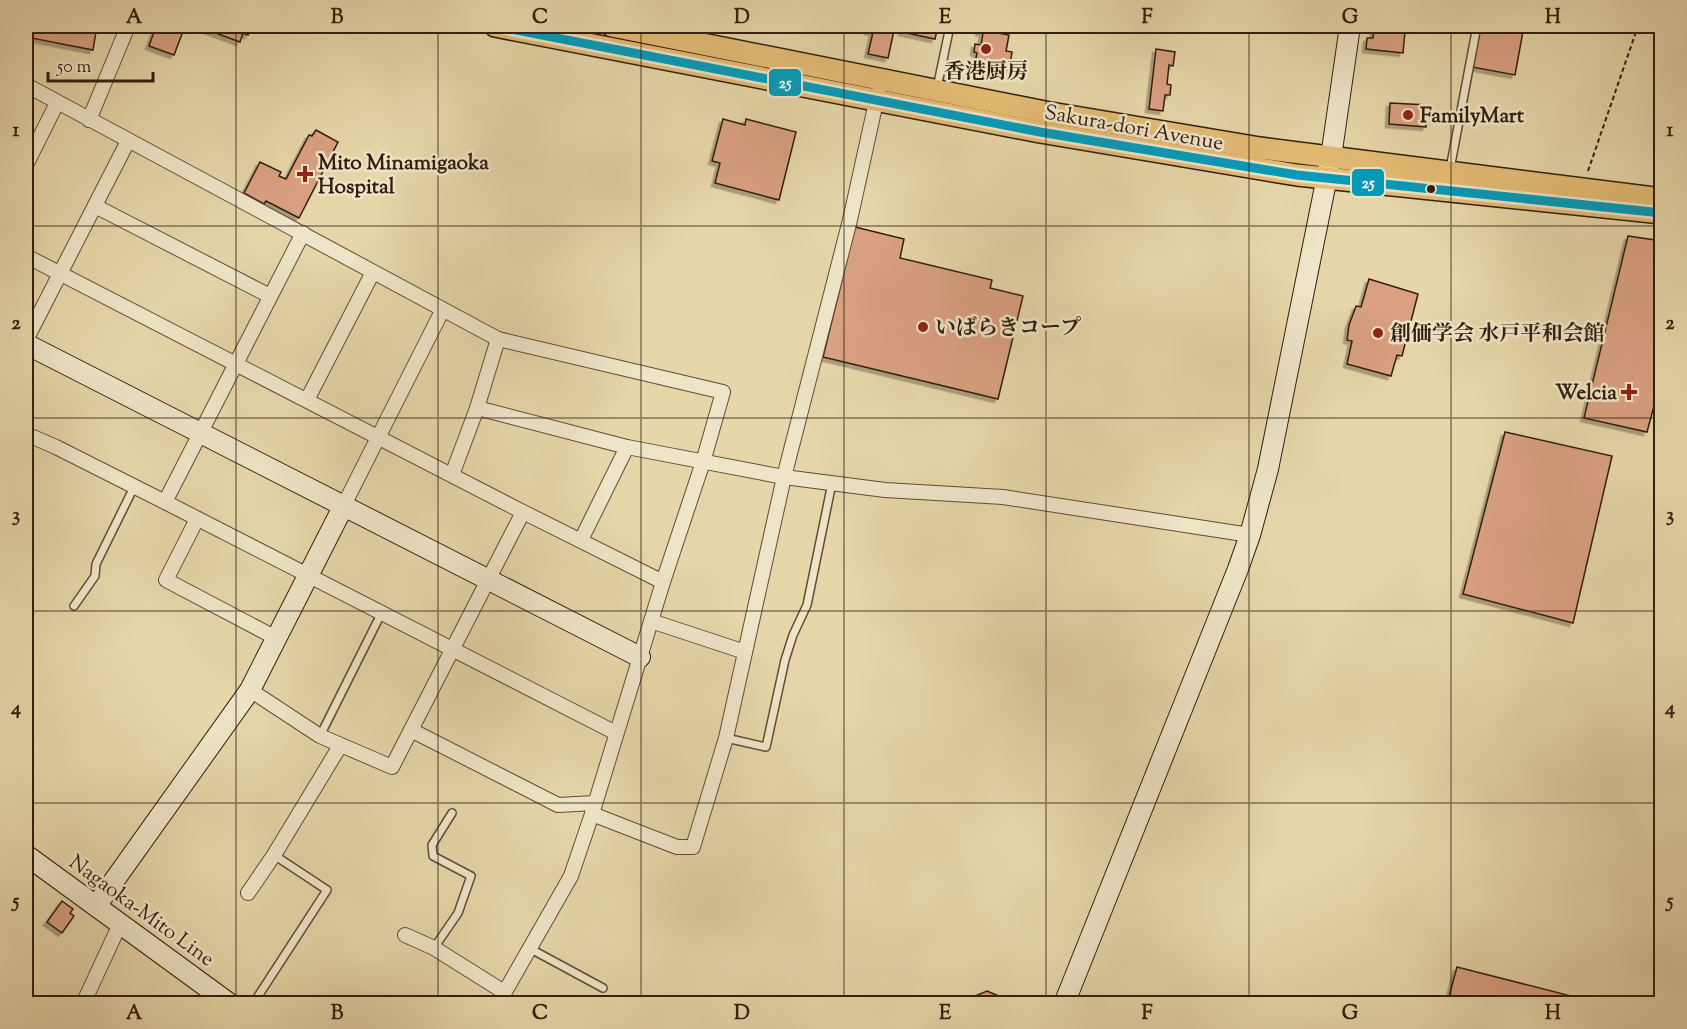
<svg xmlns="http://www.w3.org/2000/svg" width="1687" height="1029" font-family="'Sorts Mill Goudy','Noto Serif JP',serif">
<defs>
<filter id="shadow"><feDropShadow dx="-3.5" dy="3.5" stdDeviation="0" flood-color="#0004"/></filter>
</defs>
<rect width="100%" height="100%" fill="#e6d6a9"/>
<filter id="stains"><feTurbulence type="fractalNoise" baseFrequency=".00333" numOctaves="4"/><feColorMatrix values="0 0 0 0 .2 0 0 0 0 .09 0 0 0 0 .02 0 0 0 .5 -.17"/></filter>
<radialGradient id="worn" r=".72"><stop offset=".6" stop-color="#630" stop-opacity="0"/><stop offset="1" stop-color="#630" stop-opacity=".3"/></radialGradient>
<!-- building -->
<g fill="#d9a081" stroke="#321e0f" stroke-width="1.5" filter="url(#shadow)">
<path d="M26,26H97L93,50L26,37Z"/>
<path d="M156,26H185L174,55L149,46Z"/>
<path d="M197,26H252L248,35L243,33L240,42Z"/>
<path d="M877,26H895L888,58L868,54L873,32L868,31L869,27L876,28Z"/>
<path d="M904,26H938L935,39L902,32Z"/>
<path d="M981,26H993L992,32L1009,35L1006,51L1012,52L1009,70L1001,68L999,74L994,73L993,76H988V72L974,69L977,53L974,52L975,44L981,45L983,33L979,32Z"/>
<path d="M1480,26H1524L1515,75L1472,67Z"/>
<path d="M1374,28L1405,31L1403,53L1366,49L1367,38H1373Z"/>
<path d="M1156,49L1175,52L1173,66L1169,65L1167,84L1171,85L1170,95H1165L1163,111L1149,109Z"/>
<path d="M1390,103L1428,105L1426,127L1389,124Z"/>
<path d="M723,119L745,125L746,119L796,132L779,200L715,183L720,163L712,161Z"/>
<path d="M316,130L338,142L299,218L266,201L264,204L244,193L260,162L281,172L279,176L286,179L309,135L312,136Z"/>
<path d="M855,227L904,239L900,258L992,280L990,288L1023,296L998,399L823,357Z"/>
<path d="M1628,236L1662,241V376L1647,432L1584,418Z"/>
<path d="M1369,279L1418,294L1402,356L1397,355L1391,376L1347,364L1352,341L1347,340L1349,325L1356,306L1361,307Z"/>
<path d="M1505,432L1612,456L1573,623L1463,594Z"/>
<path d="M62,901L73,909L70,913L74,916L62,933L47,922Z"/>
<path d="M1457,967L1602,1004H1447Z"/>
<path d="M987,991L1010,1001L1009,1004H956Z"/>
</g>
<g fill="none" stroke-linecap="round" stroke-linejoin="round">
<!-- lane casing -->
<g stroke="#5f4c36" stroke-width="10">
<g id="lane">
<path d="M937,88L950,26"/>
<path d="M1450,169L1477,26"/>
<path d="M74,606L95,576L96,564L134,487"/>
<path d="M320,736L381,614"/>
<path d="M726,738L766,747L785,660L793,635L807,605L832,483"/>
<path d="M434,948L458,913L471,876L433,856L432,845L452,813"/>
<path d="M529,948L603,988"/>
<path d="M253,1004L327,890L274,855"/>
</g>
</g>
<!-- street casing -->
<g stroke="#5f4c36" stroke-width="16">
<g id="street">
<path d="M26,85L498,339L723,392L703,462L663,582L592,814L571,876L498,1004"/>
<path d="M89,120L128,26"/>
<path d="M26,165L57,103"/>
<path d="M95,206L270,296"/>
<path d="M26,256L523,512L663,582"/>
<path d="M26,340L128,141"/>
<path d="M307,400L373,272"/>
<path d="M477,408L627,447L784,477L885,490L1003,497L1250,535"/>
<path d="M26,434L56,447L165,502L616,733"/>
<path d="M452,475L477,408L498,339"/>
<path d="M165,502L303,233"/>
<path d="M343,507L442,311"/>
<path d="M197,519L166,580L276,638"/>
<path d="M581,540L627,447"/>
<path d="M651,621L745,652"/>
<path d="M250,690L320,736L392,767L523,512"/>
<path d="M411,730L558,805L595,803"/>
<path d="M592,814L677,847H693L726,738L784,477L850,220L878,93"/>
<path d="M248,893L274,855L340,746"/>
<path d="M405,935L434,948L504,992"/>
<path d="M83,1004L120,924"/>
<path d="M860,1004L916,1003"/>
</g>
</g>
<!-- secondary casing -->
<g stroke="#321e0f" stroke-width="22">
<g id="secondary">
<path d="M26,344L640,657"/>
<path d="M26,855L230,1004"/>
<path d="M96,906L250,690L343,507"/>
<path d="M1064,1004L1238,569L1250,535L1268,469L1331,157L1350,26"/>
</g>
</g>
<!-- primary casing -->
<g stroke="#321e0f" stroke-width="24">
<g id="primary">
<path d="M495,26L1040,132L1297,175L1662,213"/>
<path d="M612,26L1045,112L1260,148L1662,199"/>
</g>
</g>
<!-- path -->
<path stroke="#321e0f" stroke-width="2" stroke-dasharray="4.5 3" stroke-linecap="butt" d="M1588,171L1638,26"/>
<!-- lane -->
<use href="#lane" stroke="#efe4c7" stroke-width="7"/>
<!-- street -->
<use href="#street" stroke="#efe4c7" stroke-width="14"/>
<!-- secondary -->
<use href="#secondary" stroke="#efe4c7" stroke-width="20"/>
<!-- primary -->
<use href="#primary" stroke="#e3bb74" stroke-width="21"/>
<!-- bus-1 casing -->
<g stroke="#efe4c7" stroke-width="14">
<path id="bus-1" d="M495,26L1040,132L1297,175L1662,213"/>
</g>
<!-- bus-1 -->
<use href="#bus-1" stroke="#059bbb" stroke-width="9"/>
</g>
<!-- grid -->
<path fill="none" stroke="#321e0f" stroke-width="1.5" stroke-opacity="0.55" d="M236,26V1004M438,26V1004M641,26V1004M844,26V1004M1046,26V1004M1249,26V1004M1451,26V1004M26,226H1662M26,418H1662M26,611H1662M26,803H1662"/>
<!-- markers -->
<g fill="#8f2418" stroke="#efe4c7" stroke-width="2">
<circle cx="986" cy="49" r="6"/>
<circle cx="1408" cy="115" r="6"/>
<path d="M302 165h6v6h6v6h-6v6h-6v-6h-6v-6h6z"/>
<circle cx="923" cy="327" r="6"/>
<circle cx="1378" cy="333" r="6"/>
<path d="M1626 383h6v6h6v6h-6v6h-6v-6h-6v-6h6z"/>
</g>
<circle fill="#321e0f" stroke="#efe4c7" stroke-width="2" cx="1431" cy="189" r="5"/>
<g text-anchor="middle" stroke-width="5" stroke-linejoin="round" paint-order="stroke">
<!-- poi labels -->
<g font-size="21" font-weight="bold" fill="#321e0f" stroke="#efe4c7" text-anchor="start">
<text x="986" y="78" text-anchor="middle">香港厨房</text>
<text x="1420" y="122">FamilyMart</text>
<text x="318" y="169">Mito Minamigaoka<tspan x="318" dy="24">Hospital</tspan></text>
<text x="935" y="334">いばらきコープ</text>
<text x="1390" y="340">創価学会 水戸平和会館</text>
<text x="1617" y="399" text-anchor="end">Welcia</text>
</g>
<!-- street labels -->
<g font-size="21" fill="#321e0f" stroke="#efe4c7">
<text transform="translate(1134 127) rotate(10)" y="7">Sakura-dori Avenue</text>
<text transform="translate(142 910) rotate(36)" y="7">Nagaoka-Mito Line</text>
</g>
</g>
<g stroke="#efe4c7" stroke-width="2">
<rect x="768" y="68" width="34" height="29" rx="6" fill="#059bbb"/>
<rect x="1351" y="168" width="34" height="29" rx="6" fill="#059bbb"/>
</g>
<g font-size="16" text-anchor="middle" font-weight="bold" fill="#fff">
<text x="785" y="88">25</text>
<text x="1368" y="188">25</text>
</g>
<!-- margin -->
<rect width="1687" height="1029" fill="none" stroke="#e6d6a9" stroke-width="66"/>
<!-- scale -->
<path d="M48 72v9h105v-9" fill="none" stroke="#321e0f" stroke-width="3"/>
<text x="57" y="72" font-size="18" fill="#321e0f" stroke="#efe4c7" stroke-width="4.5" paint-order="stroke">50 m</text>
<rect x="33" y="33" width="1621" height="963" fill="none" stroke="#321e0f" stroke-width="2"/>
<g font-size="20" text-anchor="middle" font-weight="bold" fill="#321e0f">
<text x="134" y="23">A</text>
<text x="337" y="23">B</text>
<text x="540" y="23">C</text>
<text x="742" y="23">D</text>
<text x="945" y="23">E</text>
<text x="1147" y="23">F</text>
<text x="1350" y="23">G</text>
<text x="1553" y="23">H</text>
<text x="16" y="136">1</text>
<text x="1670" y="136">1</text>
<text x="16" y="329">2</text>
<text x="1670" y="329">2</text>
<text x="16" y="521">3</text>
<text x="1670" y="521">3</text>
<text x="16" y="714">4</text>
<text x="1670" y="714">4</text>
<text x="16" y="907">5</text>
<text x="1670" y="907">5</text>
<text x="134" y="1019">A</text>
<text x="337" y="1019">B</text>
<text x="540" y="1019">C</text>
<text x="742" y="1019">D</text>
<text x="945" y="1019">E</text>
<text x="1147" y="1019">F</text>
<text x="1350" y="1019">G</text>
<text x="1553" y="1019">H</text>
</g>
<rect width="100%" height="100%" filter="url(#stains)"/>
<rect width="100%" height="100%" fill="url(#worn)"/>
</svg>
